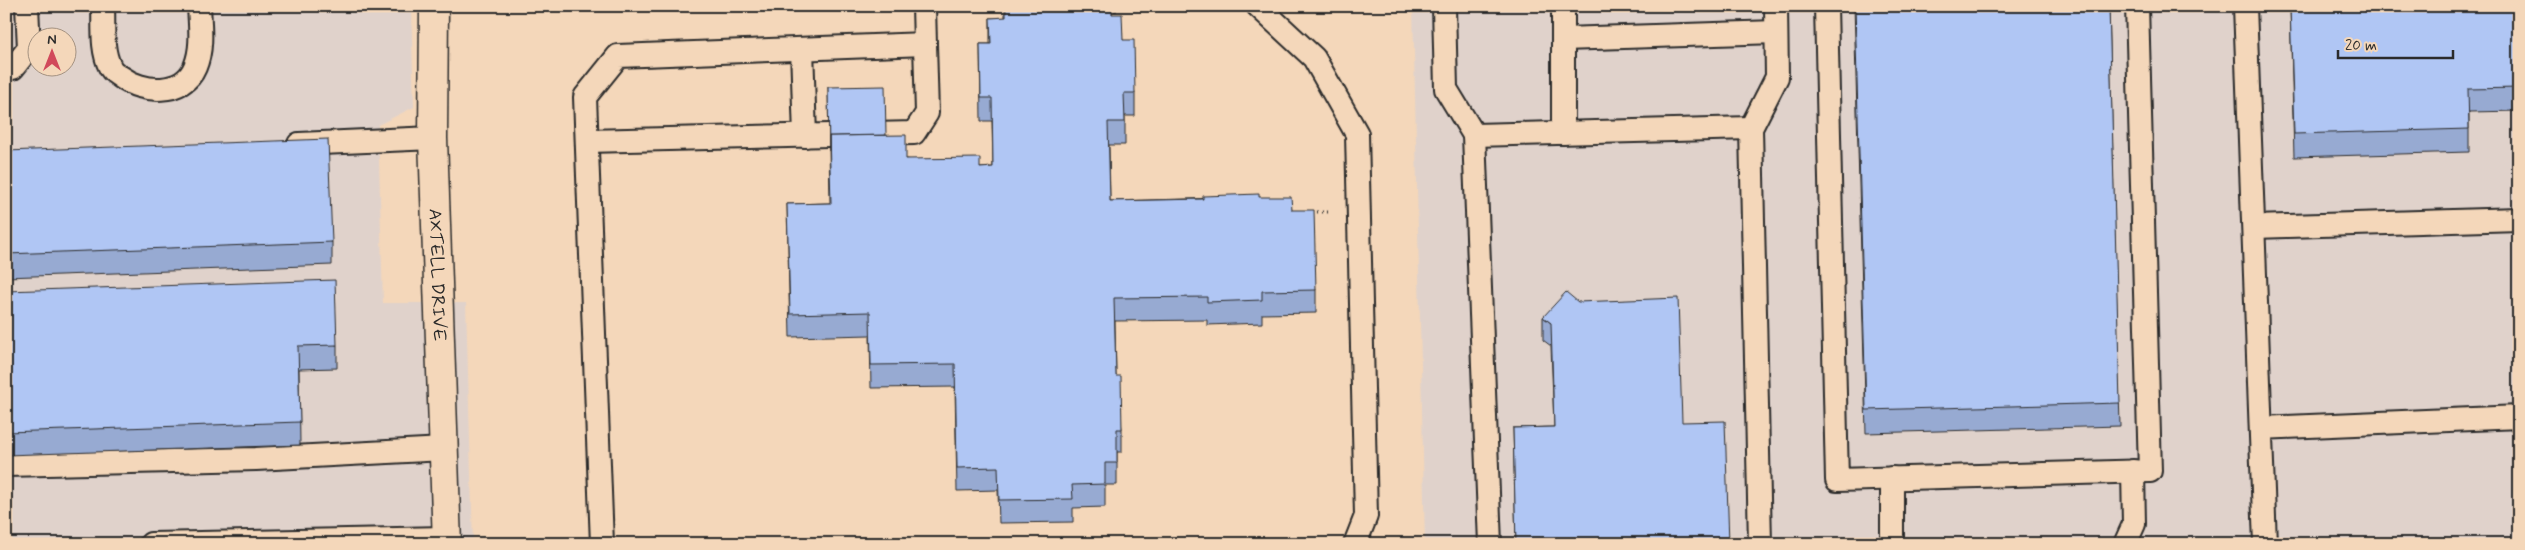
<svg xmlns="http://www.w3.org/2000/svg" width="2525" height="550" font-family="Mynerve,sans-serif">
<rect width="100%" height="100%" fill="#f4d7ba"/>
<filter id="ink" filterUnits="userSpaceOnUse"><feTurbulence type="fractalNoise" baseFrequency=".02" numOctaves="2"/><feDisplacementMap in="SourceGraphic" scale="10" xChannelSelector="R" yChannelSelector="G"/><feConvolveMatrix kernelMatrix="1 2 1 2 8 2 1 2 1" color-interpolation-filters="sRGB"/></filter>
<g filter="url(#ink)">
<!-- built -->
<g fill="#e0d2cb" fill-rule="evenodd">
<path d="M6,6H411L414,107L378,125L383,303H466L473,544H6ZM38,38H68V68H38Z"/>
<path d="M1413,6H2519V544H1425Z"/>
</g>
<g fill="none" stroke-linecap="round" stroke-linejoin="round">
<!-- lane casing -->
<g stroke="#2b2b2b" stroke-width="26">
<g id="lane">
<path d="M103,6C104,26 101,49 110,67C112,72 117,74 121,77C142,93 183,96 195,67C203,48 200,27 199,6"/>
<path d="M1258,6L1314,58L1357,134L1366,516L1355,544"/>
<path d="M1444,6L1446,89L1474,135L1490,544"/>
<path d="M1563,6V133"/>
<path d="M1826,6L1837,480L2150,471L2137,6"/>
<path d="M2245,6L2265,544"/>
<path d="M1563,39L1776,32"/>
<path d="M802,49L805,136"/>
<path d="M6,68H13L29,48L27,6"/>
<path d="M1474,135L1751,128"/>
<path d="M587,141L914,133L927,113L925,44"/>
<path d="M299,144L433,138"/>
<path d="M2254,227L2519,219"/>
<path d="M2261,428L2519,417"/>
<path d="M6,465L256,459L444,449"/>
<path d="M1892,478V544"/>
<path d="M151,544L446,538"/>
<path d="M602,544L585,97L618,56L925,44L924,6"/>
<path d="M1760,544L1751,128L1777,77L1776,6"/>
<path d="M2125,544L2134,524L2133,471"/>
</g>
</g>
<!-- street casing -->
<g stroke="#2b2b2b" stroke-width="31">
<g id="street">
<path id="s1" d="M434,6L433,138L447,544"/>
</g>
</g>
<!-- path -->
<g stroke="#2b2b2b" stroke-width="3" stroke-dasharray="1 4" stroke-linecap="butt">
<path d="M1115,6L1116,18"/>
<path d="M1312,212H1328"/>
</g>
<!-- lane -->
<use href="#lane" stroke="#f4d7ba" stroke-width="22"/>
<!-- street -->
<use href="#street" stroke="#f4d7ba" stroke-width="28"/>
</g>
<!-- wall -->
<g fill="#97aad2" stroke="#2b2b2b">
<path d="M1005,6H1112V14L1123,40L1135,93V116H1125V145H1109L1110,201L1259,197L1292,210L1316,290V313L1262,314V323L1207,325V320L1115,321L1116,376L1122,429V452H1117V485H1105V507L1073,508V522L999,523L998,490L957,491L955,387L871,388L870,335L790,337L787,204L830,203L828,87L886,135L906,159L980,168L993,167L992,121H981L980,44H990V18H1005Z"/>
<path d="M1854,6H2109L2120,426L1866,433Z"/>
<path d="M2290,6H2519V111L2469,112V152L2294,157Z"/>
<path d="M6,151L332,242V265L6,277Z"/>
<path d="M6,291L337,345V368L299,369L300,445L6,455Z"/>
<path d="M1543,317L1682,422L1729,544H1516L1513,428L1554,427L1551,346L1543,340Z"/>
</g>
<!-- building -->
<g fill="#b0c6f4" stroke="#2b2b2b">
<path d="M1006,6H1112V14H1122L1123,40H1134L1135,93H1124L1125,122H1108L1110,201L1203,199V196L1259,194V197H1291L1292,210H1314L1316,290L1262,291V300L1207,302V297L1114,298L1116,376H1121L1122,429H1117V463H1105V484L1072,485L1073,499L999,500L998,467L957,468L955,364L871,365L870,312L790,314L787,204L831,203L829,136L906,135V159L980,158V168L993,167L992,98H981L980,44H991L990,18L1006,17Z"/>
<path d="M1855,6H2109L2120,403L1866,410Z"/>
<path d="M2290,6H2519V88L2468,89L2469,129L2294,134Z"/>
<path d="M885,86L886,135L829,136V151L828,87Z"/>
<path d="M328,139L332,242L6,254V151Z"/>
<path d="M335,280L337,345L298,346L300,422L6,432V291Z"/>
<path d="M1566,292L1578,302L1678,298L1682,422L1725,421L1729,544H1516L1513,428L1554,427L1551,323L1543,317Z"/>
</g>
</g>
<g text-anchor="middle" stroke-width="4.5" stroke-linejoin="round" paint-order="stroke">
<!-- street labels -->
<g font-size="18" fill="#2b2b2b" stroke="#f4d7ba">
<text dy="6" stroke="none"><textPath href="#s1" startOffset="269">AXTELL DRIVE</textPath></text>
</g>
</g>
<!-- margin -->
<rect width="2525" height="550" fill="none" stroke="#f4d7ba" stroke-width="25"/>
<rect x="12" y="12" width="2500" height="525" fill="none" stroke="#2b2b2b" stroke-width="2" filter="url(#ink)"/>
<!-- north arrow -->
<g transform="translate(52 52)"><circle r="24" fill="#f4d7ba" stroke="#a49281"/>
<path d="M0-4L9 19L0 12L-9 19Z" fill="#d1495b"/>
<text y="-8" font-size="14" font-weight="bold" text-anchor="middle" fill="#2b2b2b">N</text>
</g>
<!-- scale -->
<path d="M2338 50v8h115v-8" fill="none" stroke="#2b2b2b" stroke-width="2.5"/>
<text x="2345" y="50" font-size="15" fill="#2b2b2b" stroke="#f4d7ba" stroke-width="4" paint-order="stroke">20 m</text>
</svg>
